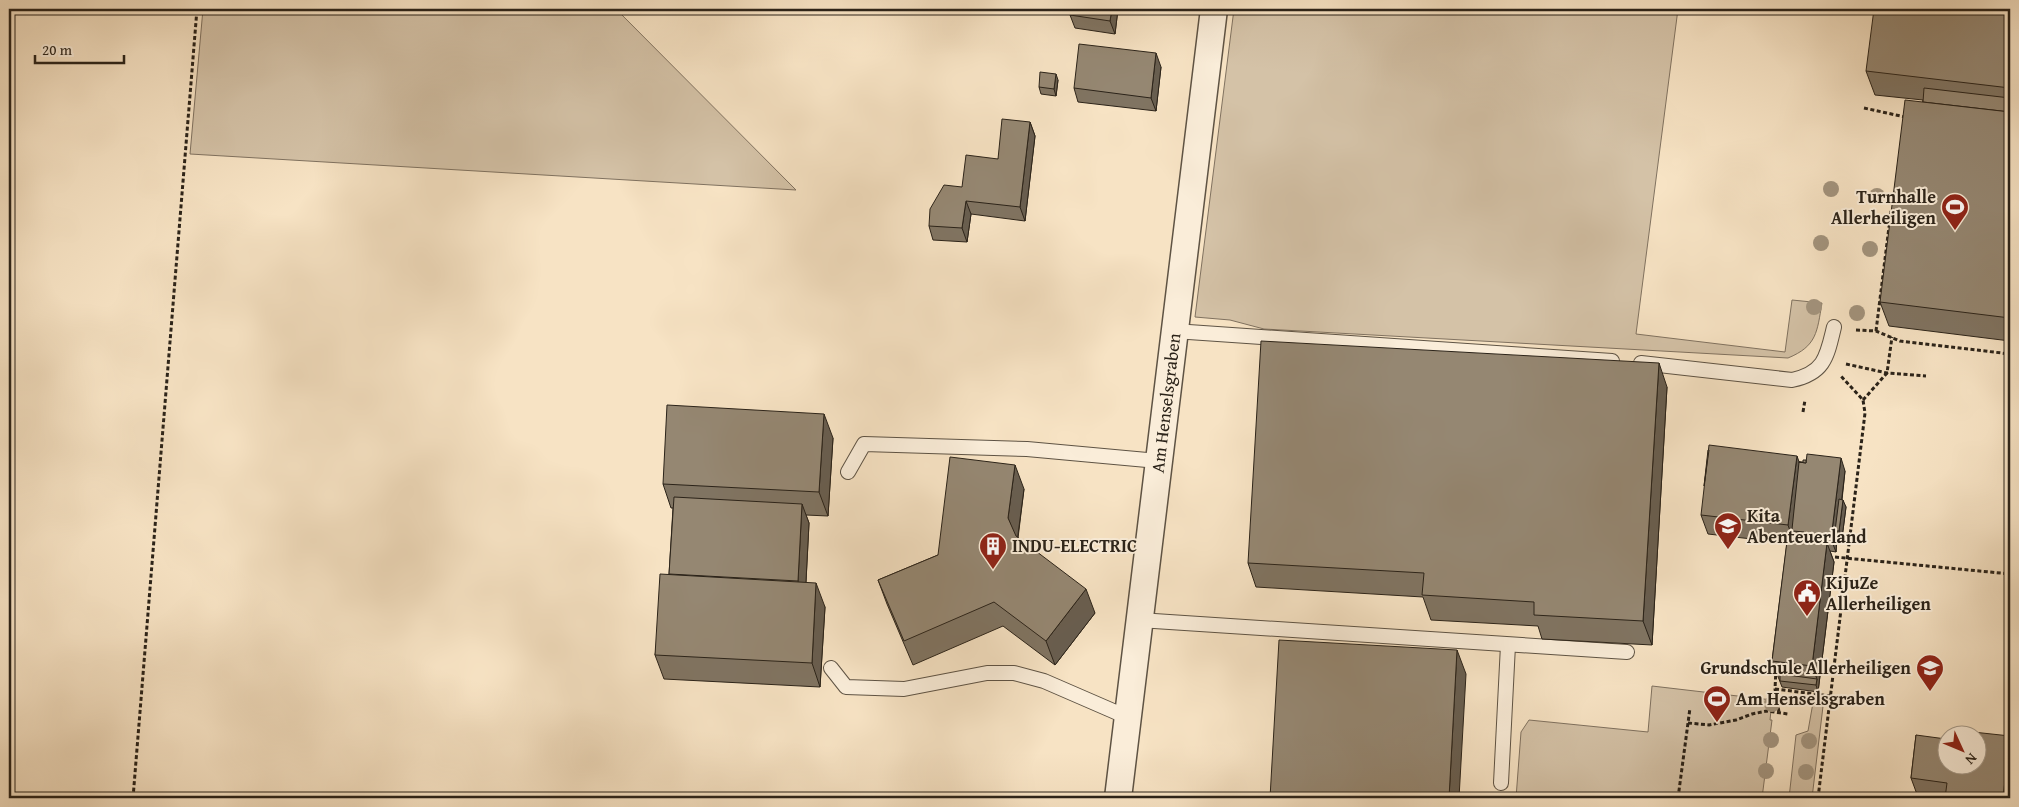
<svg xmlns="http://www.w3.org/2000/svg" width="2019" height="807" font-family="'Gentium Book Plus',serif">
<rect width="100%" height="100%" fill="#f7e3c4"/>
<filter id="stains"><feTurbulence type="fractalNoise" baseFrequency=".004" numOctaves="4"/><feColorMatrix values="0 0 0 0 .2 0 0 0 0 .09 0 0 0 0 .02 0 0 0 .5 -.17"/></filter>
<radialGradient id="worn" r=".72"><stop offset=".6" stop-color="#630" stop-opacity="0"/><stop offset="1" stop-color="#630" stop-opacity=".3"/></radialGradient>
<!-- green -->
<g fill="#d4c2a7" stroke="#807260">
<path d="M203,9H616L796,190L190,154Z"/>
<path d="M1234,9H1678L1636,334L1785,352L1792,300L1822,303C1817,332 1817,346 1788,358L1264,329L1230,320L1195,317Z"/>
<path d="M1652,686L1772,700L1770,720H1772L1762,798H1516L1521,732L1529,720L1648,732Z"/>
<path d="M1814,697L1824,698L1812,798H1789L1796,735L1808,731Z"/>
</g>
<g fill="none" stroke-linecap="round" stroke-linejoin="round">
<!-- lane casing -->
<g stroke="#5e5344" stroke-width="16">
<g id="lane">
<path d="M1174,331L1612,361"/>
<path d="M1641,363L1792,380C1825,373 1827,356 1834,327"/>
<path d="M848,472L864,444L1027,449L1158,461"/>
<path d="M1139,620L1627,652"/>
<path d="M831,668L846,687L904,689L987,673H1014L1044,681L1127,717"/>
<path d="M1501,783L1508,645"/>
</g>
</g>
<!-- street casing -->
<g stroke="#5e5344" stroke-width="29">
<g id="street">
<path id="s1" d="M1118,798L1214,9"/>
</g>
</g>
<!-- path -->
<g stroke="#2b2319" stroke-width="3" stroke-dasharray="4 2.5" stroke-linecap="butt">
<path d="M1864,108L1905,117"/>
<path d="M1856,330L1876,331L1900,341L2010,354"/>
<path d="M1876,331L1891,211"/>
<path d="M1846,364L1887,373L1926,376"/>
<path d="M1863,400L1887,373L1892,337"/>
<path d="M1803,412L1805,400"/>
<path d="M1835,557L2010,574"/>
<path d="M1776,669L1775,689L1779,712"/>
<path d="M1775,689L1831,696"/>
<path d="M1688,723L1709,725L1736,720L1752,714L1767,711L1788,714"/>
<path d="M133,798L197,9"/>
<path d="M1678,798L1690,708"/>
<path d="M1818,798L1865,413L1863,400L1840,375"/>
</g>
<!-- lane -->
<use href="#lane" stroke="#faedd9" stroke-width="14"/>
<!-- street -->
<use href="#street" stroke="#faedd9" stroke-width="26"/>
</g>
<!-- trees -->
<g fill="#a3947e">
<circle cx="1831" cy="189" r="8"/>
<circle cx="1877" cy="196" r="8"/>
<circle cx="1821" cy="243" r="8"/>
<circle cx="1870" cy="249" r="8"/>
<circle cx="1814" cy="307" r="8"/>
<circle cx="1857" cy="313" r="8"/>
<circle cx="1772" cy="704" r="8"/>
<circle cx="1771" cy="740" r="8"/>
<circle cx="1809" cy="741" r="8"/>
<circle cx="1766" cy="771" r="8"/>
<circle cx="1806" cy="772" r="8"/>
</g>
<!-- wall -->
<g fill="#807462" stroke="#2b2319">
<path d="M1118,9L1115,34L1075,28L1070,15Z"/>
<path d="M2010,9V341L1889,326L1880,302L1923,100L1875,95L1866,71Z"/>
<path d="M1161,67L1156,111L1078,102L1074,88Z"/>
<path d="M1058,80L1056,96L1041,94L1039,87Z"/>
<path d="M1030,122L1035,136L1025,221L971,214L967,242L933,240L929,226L962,187L998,159Z"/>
<path d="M1667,387L1652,645L1542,639L1538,626L1431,620L1423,597L1256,587L1248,563Z"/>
<path d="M833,438L828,516L806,515L809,523L806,582L825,607L820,687L664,679L655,655L669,575L673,508H671L663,484Z"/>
<path d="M1799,462L1845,471L1842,500L1846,507L1842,538H1837L1836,552L1830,551L1834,562L1818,692L1782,687L1772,661L1787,543L1708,534L1701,515Z"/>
<path d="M1024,489L1018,538L1095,613L1055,665L1003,626L913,665L887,604L878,580L938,555Z"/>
<path d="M1916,735L2010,798H1924L1918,797L1911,778Z"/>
</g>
<!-- shaded-wall -->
<g fill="#685e50" stroke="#2b2319">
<path d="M1112,9H1118L1115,34L1110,21Z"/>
<path d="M1156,53L1161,67L1156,111L1151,98Z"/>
<path d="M1056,74L1058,80L1056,96L1054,89Z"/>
<path d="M1030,122L1035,136L1025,221L1020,207Z"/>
<path d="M966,201L971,214L967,242L962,228Z"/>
<path d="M1659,363L1667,387L1652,645L1643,621Z"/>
<path d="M824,414L833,438L828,516L819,492Z"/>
<path d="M1797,456L1804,476L1793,531L1798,544L1797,552L1788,525Z"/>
<path d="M1841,458L1845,471L1838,531H1835L1837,538L1836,552L1831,539Z"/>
<path d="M1015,465L1024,489L1017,542L1008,518Z"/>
<path d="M1843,500L1846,507L1842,538L1839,531Z"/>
<path d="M802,504L809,523L805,600L798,581Z"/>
<path d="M1827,543L1834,562L1818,692L1816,685L1817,679L1812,666Z"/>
<path d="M816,583L825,607L820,687L812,663Z"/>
<path d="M1086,589L1095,613L1055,665L1046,641Z"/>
<path d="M1457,650L1466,674L1459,798H1449Z"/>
<path d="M2010,740V798H2003Z"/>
</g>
<!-- building -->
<g fill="#958772" stroke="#2b2319">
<path d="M1071,9H1112L1110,21L1070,15Z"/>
<path d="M1874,9H2010V88L1866,71Z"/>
<path d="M1079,44L1156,53L1151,98L1074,88Z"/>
<path d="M1040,72L1056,74L1054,89L1039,87Z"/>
<path d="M1924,88L2010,98V112L1923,102Z"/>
<path d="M1905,100L2010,112V318L1880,302Z"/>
<path d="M1002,119L1030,122L1020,207L966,201L962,228L929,226L930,209L944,185L962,187L966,155L998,159Z"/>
<path d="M1261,341L1659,363L1643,621L1534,615V602L1422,595L1424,573L1248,563Z"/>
<path d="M667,405L824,414L819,492L663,484Z"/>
<path d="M1709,445L1797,456L1788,525L1701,515Z"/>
<path d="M1708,450H1709L1704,486Z"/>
<path d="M1807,454L1841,458L1831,539L1803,535L1804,532L1793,531V539H1791L1799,462L1806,463Z"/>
<path d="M950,457L1015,465L1008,518L1016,536L1086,589L1046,641L994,602L904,641L878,580L938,555Z"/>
<path d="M1803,460H1806V463L1799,462H1803Z"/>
<path d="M674,497L802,504L798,581L669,574Z"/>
<path d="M1839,499L1843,500L1839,531H1835Z"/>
<path d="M1796,538L1804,539L1805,541L1800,540V543L1795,542Z"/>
<path d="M1800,540L1827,543L1812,666L1772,661L1787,541L1800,543Z"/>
<path d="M660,574L816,583L812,663L655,655Z"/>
<path d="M1279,640L1457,650L1449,798H1270Z"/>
<path d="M1780,674L1817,679L1816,685L1780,681Z"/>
<path d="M1973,732L2010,736L2003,798H1945L1947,783L1911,778L1916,735L1946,739V764H1976V734H1972Z"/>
</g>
<!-- icons -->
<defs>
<g id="stadium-pin" transform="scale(1.4375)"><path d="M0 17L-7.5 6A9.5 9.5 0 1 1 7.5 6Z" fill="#8f2418" stroke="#faedd9"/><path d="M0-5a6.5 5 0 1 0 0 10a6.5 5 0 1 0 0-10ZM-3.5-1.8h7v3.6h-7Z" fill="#fff"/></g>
<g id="school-pin" transform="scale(1.4375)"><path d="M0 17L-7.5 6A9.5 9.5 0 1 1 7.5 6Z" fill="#8f2418" stroke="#faedd9"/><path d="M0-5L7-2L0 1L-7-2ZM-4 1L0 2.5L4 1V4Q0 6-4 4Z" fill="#fff"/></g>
<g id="building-pin" transform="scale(1.4375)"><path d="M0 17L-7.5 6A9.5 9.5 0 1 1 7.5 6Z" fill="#8f2418" stroke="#faedd9"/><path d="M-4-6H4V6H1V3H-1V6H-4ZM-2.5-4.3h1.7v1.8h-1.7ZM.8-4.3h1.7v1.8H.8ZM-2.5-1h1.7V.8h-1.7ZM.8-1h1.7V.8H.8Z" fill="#fff"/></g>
<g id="civic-pin" transform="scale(1.4375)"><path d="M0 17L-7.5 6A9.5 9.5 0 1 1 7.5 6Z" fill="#8f2418" stroke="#faedd9"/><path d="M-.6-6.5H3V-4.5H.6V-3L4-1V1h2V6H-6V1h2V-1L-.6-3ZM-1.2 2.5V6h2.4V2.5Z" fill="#fff"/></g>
</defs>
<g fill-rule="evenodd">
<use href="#stadium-pin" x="1955" y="207"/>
<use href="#school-pin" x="1728" y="526"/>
<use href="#building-pin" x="993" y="546"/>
<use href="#civic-pin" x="1807" y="593"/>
<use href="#school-pin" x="1930" y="668"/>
<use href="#stadium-pin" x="1717" y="699"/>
</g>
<g text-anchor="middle" stroke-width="4" stroke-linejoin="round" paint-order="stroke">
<!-- poi labels -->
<g font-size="18" font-weight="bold" fill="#2b2319" stroke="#faedd9" text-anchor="start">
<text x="1936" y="203" text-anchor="end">Turnhalle<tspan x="1936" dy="21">Allerheiligen</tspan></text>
<text x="1747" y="522">Kita<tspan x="1747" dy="21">Abenteuerland</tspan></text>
<text x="1012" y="552">INDU-ELECTRIC</text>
<text x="1826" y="589">KiJuZe<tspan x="1826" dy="21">Allerheiligen</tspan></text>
<text x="1911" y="674" text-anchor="end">Grundschule Allerheiligen</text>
<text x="1736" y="705">Am Henselsgraben</text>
</g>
<!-- street labels -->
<g font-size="18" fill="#2b2319" stroke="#faedd9">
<text dy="6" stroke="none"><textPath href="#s1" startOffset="398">Am Henselsgraben</textPath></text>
</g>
</g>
<!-- margin -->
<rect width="2019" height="807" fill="none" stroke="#f7e3c4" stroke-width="30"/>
<rect x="10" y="10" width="1999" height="787" fill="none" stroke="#2b2319" stroke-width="2.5"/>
<rect x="15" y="15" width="1989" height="777" fill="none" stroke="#2b2319"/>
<!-- north arrow -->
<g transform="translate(1962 750) rotate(134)"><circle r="24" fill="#faedd9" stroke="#a79c8c"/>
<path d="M0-4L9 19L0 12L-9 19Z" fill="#8f2418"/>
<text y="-8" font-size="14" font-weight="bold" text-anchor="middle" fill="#2b2319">N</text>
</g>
<!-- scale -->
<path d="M35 55v8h89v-8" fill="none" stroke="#2b2319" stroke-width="2.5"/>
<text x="42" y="55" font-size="15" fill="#2b2319" stroke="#faedd9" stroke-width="4" paint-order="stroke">20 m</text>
<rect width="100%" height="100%" filter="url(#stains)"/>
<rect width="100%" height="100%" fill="url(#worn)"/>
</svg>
